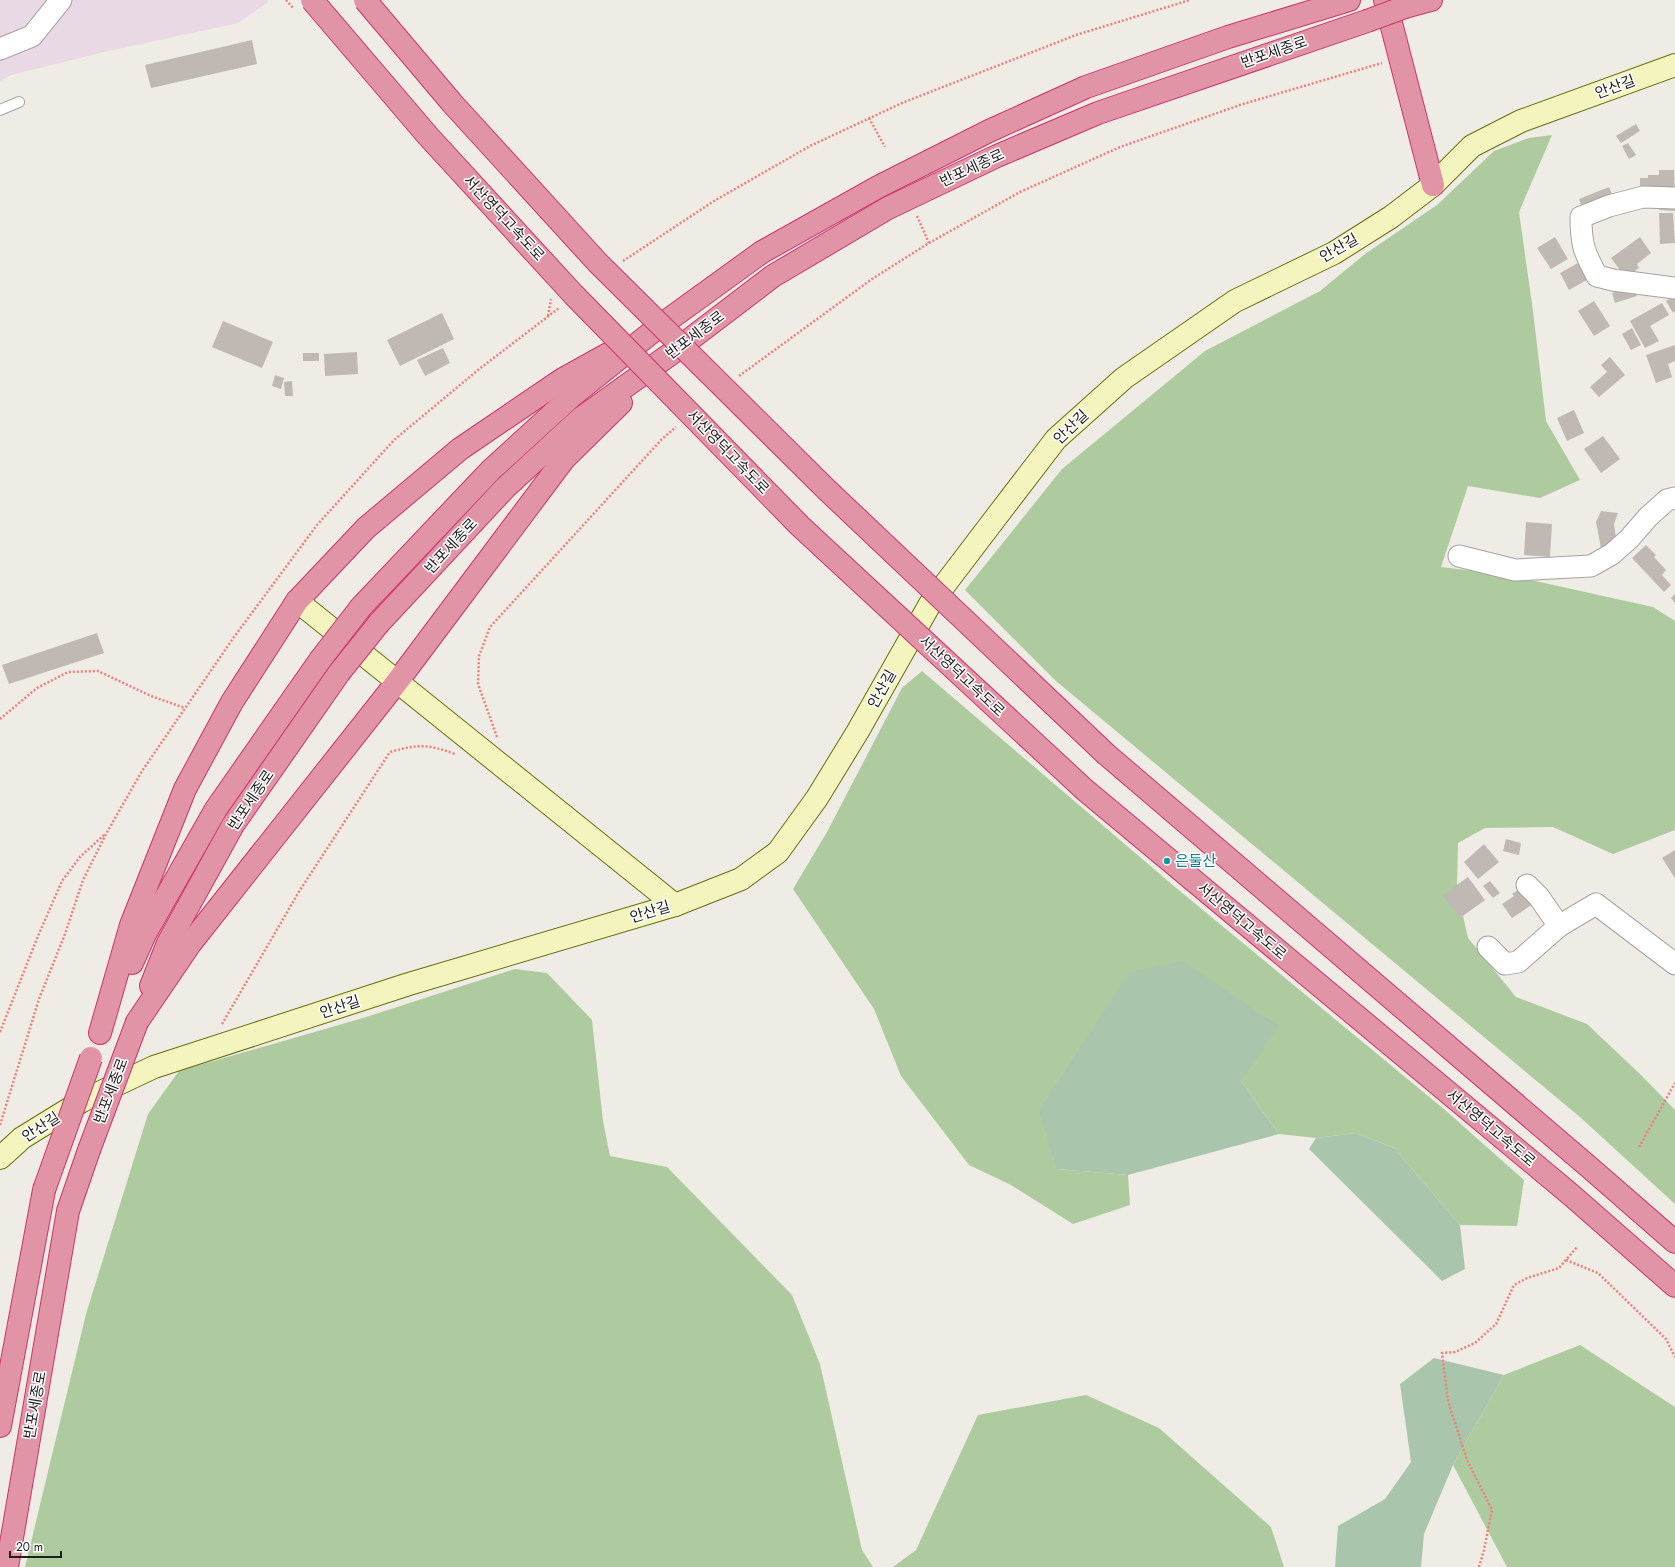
<svg xmlns="http://www.w3.org/2000/svg" width="1675" height="1567" font-family="Jost,'Noto Sans KR',sans-serif">
<rect width="100%" height="100%" fill="#efece6"/>
<!-- industrial -->
<path fill="#e8d9e5" d="M0,0H268V2L238,23L104,52L11,75L0,81Z"/>
<!-- forest -->
<g fill="#adcb9e">
<path d="M1552,135L1519,212L1533,311L1546,421L1580,480L1540,498L1468,486L1441,567L1508,575L1653,607L1675,621V830L1613,854L1553,827L1485,828L1458,843L1457,889L1468,938L1516,997L1587,1024L1641,1075L1675,1110V1204L1580,1117L1056,681L965,590L1062,469L1205,351L1320,291L1365,254L1437,205L1494,151L1529,138Z"/>
<path d="M922,671L1175,887L1445,1110L1524,1180L1517,1226L1460,1225L1394,1148L1356,1133L1316,1138L1279,1134L1241,1081L1057,1169L1128,1175L1130,1205L1073,1224L1011,1185L969,1165L901,1076L874,1009L793,889L827,832L902,688Z"/>
<path d="M515,969L547,973L592,1020L603,1121L610,1156L667,1167L792,1295L820,1364L862,1550L873,1567H25L86,1314L148,1114L179,1071L363,1018Z"/>
<path d="M1580,1345L1675,1407V1567H1507L1453,1465L1504,1375Z"/>
<path d="M1086,1395L1159,1428L1271,1527L1284,1567H893L916,1550L978,1415Z"/>
</g>
<!-- cemetery -->
<g fill="#a9c6ac">
<path d="M1183,961L1279,1026L1241,1081L1279,1134L1128,1175L1057,1169L1039,1111L1129,972Z"/>
<path d="M1356,1133L1394,1148L1460,1225L1465,1269L1442,1281L1309,1149L1316,1138Z"/>
<path d="M1434,1358L1504,1375L1453,1465L1424,1534L1421,1567H1335L1338,1526L1385,1499L1411,1462L1400,1384Z"/>
</g>
<!-- building -->
<g fill="#bfb8b3">
<path d="M252,40L257,64L151,88L145,65Z"/>
<path d="M1636,124L1640,131L1621,143L1616,136Z"/>
<path d="M1628,143L1636,155L1629,159L1622,146Z"/>
<path d="M1659,170H1674L1675,195H1640V178H1648V175H1659Z"/>
<path d="M1609,187L1614,199L1583,210L1579,199Z"/>
<path d="M1659,202L1675,203V211L1659,210Z"/>
<path d="M1659,213H1673L1675,243L1660,244Z"/>
<path d="M1555,237L1568,259L1551,269L1537,248Z"/>
<path d="M1640,237L1651,253L1637,264L1639,268L1626,278L1611,258Z"/>
<path d="M1578,263L1587,280L1569,290L1560,273Z"/>
<path d="M1634,286L1637,296L1615,303L1612,293Z"/>
<path d="M1675,296V311L1673,313L1666,301Z"/>
<path d="M1594,301L1610,326L1594,336L1578,311Z"/>
<path d="M1662,303L1669,315L1650,326L1659,341L1645,348L1630,321Z"/>
<path d="M442,313L454,339L400,366L387,340Z"/>
<path d="M223,321L273,342L262,368L212,347Z"/>
<path d="M1632,328L1641,345L1631,350L1622,334Z"/>
<path d="M1675,345V361L1668,364L1672,377L1656,383L1646,355Z"/>
<path d="M443,348L450,363L425,376L417,360Z"/>
<path d="M357,352L358,374L325,376L324,354Z"/>
<rect x="303" y="353" width="16" height="8"/>
<path d="M1610,357L1625,375L1599,397L1590,387L1607,372L1601,365Z"/>
<path d="M275,375L284,378L281,389L272,386Z"/>
<path d="M292,381L293,396H285L284,382Z"/>
<path d="M1574,410L1584,433L1567,441L1557,418Z"/>
<path d="M1603,436L1620,459L1601,473L1584,449Z"/>
<path d="M1601,511L1618,513L1614,524L1617,545L1601,548L1596,522Z"/>
<path d="M1526,522L1552,524L1550,557L1524,555Z"/>
<path d="M1646,545L1656,555L1654,557L1666,570L1662,575L1671,585L1664,592L1632,558Z"/>
<path d="M1675,594V603L1671,598Z"/>
<path d="M97,633L104,653L9,684L2,665Z"/>
<path d="M1506,839L1521,843L1519,855L1503,851Z"/>
<path d="M1484,844L1499,862L1478,879L1464,862Z"/>
<path d="M1675,850V878L1662,858Z"/>
<path d="M1468,877L1485,900L1460,918L1443,895Z"/>
<path d="M1490,881L1500,893L1493,898L1483,886Z"/>
<path d="M1522,887L1533,904L1512,918L1502,904L1514,896L1512,894Z"/>
</g>
<g fill="none" stroke-linecap="round" stroke-linejoin="round">
<!-- lane casing -->
<g stroke="#a3a3a3" stroke-width="12">
<path id="lane" d="M0,110L19,102"/>
</g>
<!-- street casing -->
<g stroke="#a3a3a3" stroke-width="23">
<g id="street">
<path d="M0,49L32,36L61,0"/>
<path d="M1675,198L1643,197L1609,206L1581,217C1581,245 1584,252 1597,276L1613,280L1675,288"/>
<path d="M1459,556L1515,570L1591,566L1612,554L1629,539L1648,517L1667,500L1675,498"/>
<path d="M1527,885L1539,897L1559,926"/>
<path d="M1488,947L1505,964L1518,962L1559,926L1596,904L1675,964"/>
</g>
</g>
<!-- secondary casing -->
<g stroke="#686f0d" stroke-width="24">
<g id="secondary">
<path d="M297,601L675,905"/>
<path d="M0,1158L22,1138L82,1101L154,1067L409,984L675,905L741,879L778,852L817,798L858,731L930,604L997,516L1056,439L1124,378L1235,301L1334,253L1391,217L1433,185L1472,146L1521,121L1675,65"/>
</g>
</g>
<!-- highway casing -->
<g stroke="#ce336d" stroke-width="24">
<g id="highway">
<path d="M1385,0L1433,185"/>
<path d="M1405,7L1431,0"/>
<path d="M361,607L491,470L572,396L657,328L762,252L878,187L989,131L1086,87L1228,37L1349,0"/>
<path d="M379,623L505,488L580,419L672,353L773,276L888,208L997,156L1098,113L1367,21"/>
<path d="M1107,755L1589,1167L1675,1242"/>
<path d="M1085,790L1570,1194L1675,1286"/>
<path d="M132,963L145,934L216,809L320,660"/>
<path d="M151,986L168,943L233,825L339,673"/>
<path d="M137,1022L190,944L397,682L564,459L621,403"/>
<path d="M100,1033L131,925L185,789L232,702L297,601L366,528L460,449L563,379L608,354"/>
<path d="M0,1426L44,1190"/>
<path d="M7,1567L68,1211L89,1150"/>
</g>
</g>
<!-- path -->
<g stroke="#ef7f77" stroke-width="2.5" stroke-dasharray="2 2" stroke-linecap="butt">
<path d="M286,0L294,9"/>
<path d="M869,118L885,147"/>
<path d="M917,216L929,243"/>
<path d="M623,261L714,201L810,146L902,103L1076,35L1190,0"/>
<path d="M548,316L551,299"/>
<path d="M739,376L872,279L929,243L1020,192L1120,147L1243,104L1382,63"/>
<path d="M0,719L37,688L68,672L98,671L151,696L185,708"/>
<path d="M497,737L478,684L479,656L490,627L662,439L676,427"/>
<path d="M222,1024L300,890L390,752C418,744 428,744 455,754"/>
<path d="M0,1032L38,936L62,881L80,857L104,835"/>
<path d="M0,1125L39,999L65,934L83,880L106,834L142,771L234,637L317,525L394,440L478,370L559,308"/>
<path d="M1639,1147L1675,1083"/>
<path d="M1566,1260L1598,1273L1666,1339L1675,1357"/>
<path d="M1479,1567L1484,1550L1492,1510L1467,1460L1448,1401L1442,1353L1455,1352L1475,1343L1496,1324L1514,1285L1527,1278L1559,1268L1577,1247"/>
</g>
<!-- lane -->
<use href="#lane" stroke="#fff" stroke-width="10"/>
<!-- street -->
<use href="#street" stroke="#fff" stroke-width="21"/>
<!-- secondary -->
<use href="#secondary" stroke="#f4f5be" stroke-width="22"/>
<!-- highway -->
<use href="#highway" stroke="#e094a5" stroke-width="22"/>
<!-- highway-bridge casing -->
<g stroke="#ce336d" stroke-width="24" stroke-linecap="butt">
<g id="highway-bridge">
<path d="M312,0L428,136L573,294L800,526L1085,790"/>
<path d="M365,0L452,103L598,263L827,490L1107,755"/>
<path d="M1367,21L1405,7"/>
<path d="M320,660L361,607"/>
<path d="M339,673L379,623"/>
<path d="M89,1150L137,1022"/>
<path d="M44,1190L91,1058"/>
</g>
</g>
<!-- highway-bridge -->
<use href="#highway-bridge" stroke="#e094a5" stroke-width="22"/>
</g>
<!-- markers -->
<circle fill="#0f9aa8" stroke="#fff" stroke-width="1.5" cx="1167" cy="861" r="4"/>
<g text-anchor="middle" stroke-width="3" stroke-linejoin="round" paint-order="stroke">
<!-- street labels -->
<g font-size="15" fill="#1f1f1f" stroke="#fff">
<text transform="translate(1274 52) rotate(-19)" y="5">반포세종로</text>
<text transform="translate(1615 87) rotate(-20)" y="5">안산길</text>
<text transform="translate(972 168) rotate(-25)" y="5">반포세종로</text>
<text transform="translate(504 218) rotate(47)" y="5">서산영덕고속도로</text>
<text transform="translate(1339 248) rotate(-30)" y="5">안산길</text>
<text transform="translate(695 335) rotate(-37)" y="5">반포세종로</text>
<text transform="translate(1071 427) rotate(-44)" y="5">안산길</text>
<text transform="translate(728 452) rotate(46)" y="5">서산영덕고속도로</text>
<text transform="translate(451 546) rotate(-47)" y="5">반포세종로</text>
<text transform="translate(962 676) rotate(43)" y="5">서산영덕고속도로</text>
<text transform="translate(882 689) rotate(-61)" y="5">안산길</text>
<text transform="translate(251 800) rotate(-56)" y="5">반포세종로</text>
<text transform="translate(650 912) rotate(-17)" y="5">안산길</text>
<text transform="translate(1242 921) rotate(40)" y="5">서산영덕고속도로</text>
<text transform="translate(340 1007) rotate(-18)" y="5">안산길</text>
<text transform="translate(111 1091) rotate(-69)" y="5">반포세종로</text>
<text transform="translate(41 1127) rotate(-33)" y="5">안산길</text>
<text transform="translate(1491 1128) rotate(40)" y="5">서산영덕고속도로</text>
<text transform="translate(35 1405) rotate(-80)" y="5">반포세종로</text>
</g>
<!-- culture labels -->
<g font-size="15" fill="#0d838f" stroke="#fff" text-anchor="start">
<text x="1175" y="866">은둘산</text>
</g>
</g>
<!-- scale -->
<path d="M10 1551v6h51v-6" fill="none" stroke="#1f1f1f" stroke-width="2"/>
<text x="16" y="1551" font-size="12" fill="#1f1f1f" stroke="#ffffff" stroke-width="3" paint-order="stroke">20 m</text>
</svg>
